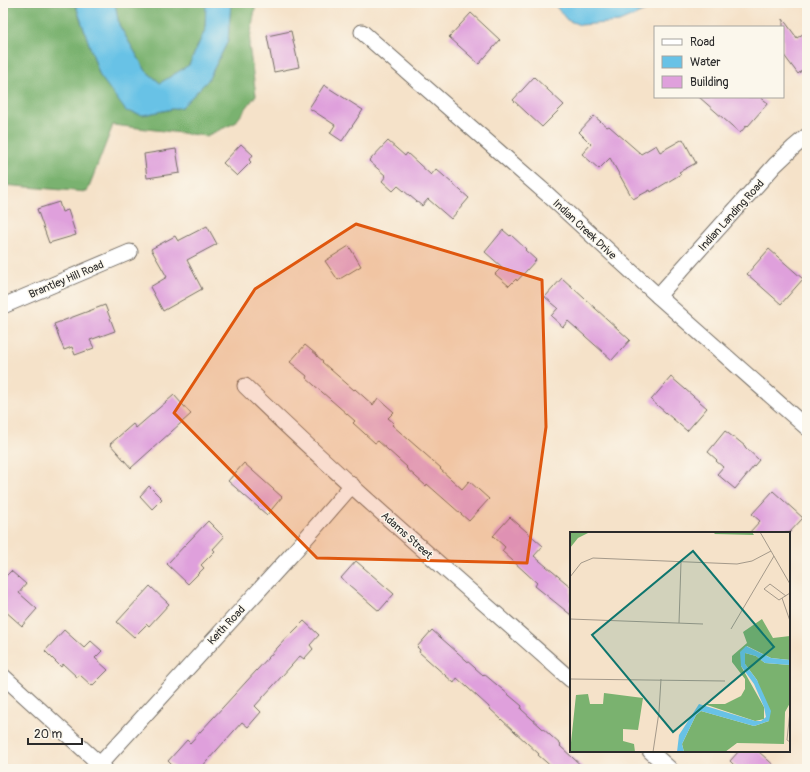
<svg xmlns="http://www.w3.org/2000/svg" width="810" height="772" font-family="Pangolin,sans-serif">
<rect width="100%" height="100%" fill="#fbf7ec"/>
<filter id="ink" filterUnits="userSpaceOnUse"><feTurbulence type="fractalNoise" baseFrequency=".025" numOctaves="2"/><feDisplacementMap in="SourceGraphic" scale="8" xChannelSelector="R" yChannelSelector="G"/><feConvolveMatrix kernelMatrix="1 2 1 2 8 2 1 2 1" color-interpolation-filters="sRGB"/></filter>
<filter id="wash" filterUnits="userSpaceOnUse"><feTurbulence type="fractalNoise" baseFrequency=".012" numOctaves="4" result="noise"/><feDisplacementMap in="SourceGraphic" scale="16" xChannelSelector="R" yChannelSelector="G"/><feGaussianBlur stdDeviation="0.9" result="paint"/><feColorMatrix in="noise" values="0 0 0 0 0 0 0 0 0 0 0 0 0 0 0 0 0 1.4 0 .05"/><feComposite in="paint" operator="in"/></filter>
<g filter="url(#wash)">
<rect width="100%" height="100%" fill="#f5e2c9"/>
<!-- forest -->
<g fill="#7ab26f" stroke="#526e4d">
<path d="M3,3H75L100,76L143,115L182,107L208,80L228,41L231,3H256L249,45L256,95L235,123L206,136L113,125L87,192L3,185Z"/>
<path d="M115,3H206L205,30L189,65L160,83L146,71L119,25Z"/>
</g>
<!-- water -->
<g fill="#68c2e6" stroke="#4a7688">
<path d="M75,3H115L119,25L146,71L160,83L189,65L205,30L206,3H231L228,41L208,80L182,107L143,115L126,111L100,76Z"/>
<path d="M553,3H664L619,22L580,25L567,20Z"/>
</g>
<g id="blocks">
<!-- building -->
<g fill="#dfa0dc">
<path d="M471,13L500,40L479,64L449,37Z"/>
<path d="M783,19L797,38L807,31V66L798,74L783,54Z"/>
<path d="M291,31L299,67L274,72L267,36Z"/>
<path d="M534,77L564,105L542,127L513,100Z"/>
<path d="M324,85L363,110L342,141L330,133L335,125L309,108Z"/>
<path d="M699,97H760L768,103L748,126L747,125L740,133Z"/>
<path d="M594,116L607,127L609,126L641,154L656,145L660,152L683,139L696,163L679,172L681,174L651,192L650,190L633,199L610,158L599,169L582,154L591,144L579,132Z"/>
<path d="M388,141L405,156L407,153L431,175L436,169L469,198L451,219L428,199L422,206L398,186L393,191L382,181L386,176L369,161Z"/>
<path d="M241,144L253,155L249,160L251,162L237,176L223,163Z"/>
<path d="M176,149L180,173L147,178L144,154Z"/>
<path d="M59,202L62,212L68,210L76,235L49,243L37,209Z"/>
<path d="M207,226L217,244L187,260L202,289L163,311L150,287L167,277L151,249L175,236L178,241Z"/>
<path d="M503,230L510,236L511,235L526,249L525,250L536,260L517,281L516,279L509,286L495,274L502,267L485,252Z"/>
<path d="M349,246L361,266L338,280L325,261Z"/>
<path d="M769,249L803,279L781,304L747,274Z"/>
<path d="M562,278L630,340L612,360L568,321L563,327L551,316L558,308L545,297Z"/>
<path d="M105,305L115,331L90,340L94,348L75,355L72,347L64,350L54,324Z"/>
<path d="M305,345L317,355V356L323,361L322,362L354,390L355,389L373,405L378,398L394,412L388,418L394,423L392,425L441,468L440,469L462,489L469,481L489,499L469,521L427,484L426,486L406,468L407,467L378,441L375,443L353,423L355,421L306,378L307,376L290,362Z"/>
<path d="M671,377L707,408L687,431L651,400Z"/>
<path d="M174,395L191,414L131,468L110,444L133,424L136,428Z"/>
<path d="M725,431L733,437H734L745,446V447L759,460L735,489L717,474L723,467L716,461L717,460L708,452Z"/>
<path d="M244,463L282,497L267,515L228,481Z"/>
<path d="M149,486L162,499L152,509L140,496Z"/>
<path d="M773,491L803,518L789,533H749L760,521L752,514Z"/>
<path d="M510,517L543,546L534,556L571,587V615L535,586L537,583L502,551L505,547L493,536Z"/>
<path d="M208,521L224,537L213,549L215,551L201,565L204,568L188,584L167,564Z"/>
<path d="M356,561L394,594L379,611L341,578Z"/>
<path d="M11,571L26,584L19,593L37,609L22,626L4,610L3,612V579Z"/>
<path d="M150,586L169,604L149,626L147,624L134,637L117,622Z"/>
<path d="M304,621L319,635L310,645L313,649L304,659L300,656L255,706L261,712L248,727L242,722L200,769H176L168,761L187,740L190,743L290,634V635Z"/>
<path d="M64,630L84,648L91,641L102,651L95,658L108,670L92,686L80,675L77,677L63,664L61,667L45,651Z"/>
<path d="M432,630L483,675L484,674L522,706L521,709L561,745L560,746L585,769H554L538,755L539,754L489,708V707L457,678L454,683L419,652L420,650L417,647Z"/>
<path d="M739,751H758L778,769H738L730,761Z"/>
</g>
</g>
</g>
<g filter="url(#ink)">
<use href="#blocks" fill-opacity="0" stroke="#726b62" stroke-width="1"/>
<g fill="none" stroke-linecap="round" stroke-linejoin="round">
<!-- street casing -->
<g stroke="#726b62" stroke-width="17">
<g id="street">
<path d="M362,32L546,193L658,296L807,428"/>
<path d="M658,296L775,165L794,147L807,136"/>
<path d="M3,306L130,252"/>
<path d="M245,386C350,488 462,583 571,680"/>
<path d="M3,676L105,769"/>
<path d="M650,751L670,769"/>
<path d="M100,764L293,553L352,485"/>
</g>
</g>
<!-- street -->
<use href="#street" stroke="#fff" stroke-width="15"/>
</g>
</g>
<!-- marked area -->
<path fill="#df570e" fill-opacity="0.2" stroke="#df570e" stroke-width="3" stroke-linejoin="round" d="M356,224L542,280L546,427L527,563L317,558L174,413L255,289Z"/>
<g text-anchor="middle" stroke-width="3" stroke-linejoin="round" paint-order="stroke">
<!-- street labels -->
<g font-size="11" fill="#2b2b2b" stroke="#fbf7ec">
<text transform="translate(731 215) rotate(-48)" y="4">Indian Landing Road</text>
<text transform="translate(585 229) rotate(43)" y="4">Indian Creek Drive</text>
<text transform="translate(66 279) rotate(-23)" y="4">Brantley Hill Road</text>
<text transform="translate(407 535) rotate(42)" y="4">Adams Street</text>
<text transform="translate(226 625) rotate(-47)" y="4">Keith Road</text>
</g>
</g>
<!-- overview -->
<g transform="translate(570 532)">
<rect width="220" height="220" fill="#f5e2c9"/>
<path d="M0,0H20L8,6L0,16ZM146,0H182L184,3L144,2ZM192,87L203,106L220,104V128L201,126L177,114L171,134L194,175V187L185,189L134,172H155L171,164L175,157V147L162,130V124L177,111L173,100ZM175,121L186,124L195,131L220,133V171L215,180L214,212L167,211L155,220H114L112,212L126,183L131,179L184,194L199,189L187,148L175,132ZM34,161L73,166L68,198L53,197V209L64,212L65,220H0L6,163L18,162L20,172H33Z" fill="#7ab26f"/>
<path d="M176,114L201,126L220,128V133L195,131L186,124L175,121V132L187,148L201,179L199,189L184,194L131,179L126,183L112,212L114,220H107L109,203L129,172L185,189H191L196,185L194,175L184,152L171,134L170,120Z" fill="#68c2e6"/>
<path fill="none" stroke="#a4998a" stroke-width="1" d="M190,0L220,52M0,45L11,31L23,26L167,32L182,29L201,19M216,64L200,52L194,57L209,68L220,61M212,66L220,89M0,87L133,92M109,91L111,30M161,97L204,24M0,147L155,149M220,179L217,208L220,210M83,220L89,180L91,147"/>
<path fill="#0f766e" fill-opacity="0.15" stroke="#0f766e" stroke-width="2" d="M123,19L204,115L103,200L22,103Z"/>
<rect width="220" height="220" fill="none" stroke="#2b2b2b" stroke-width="2"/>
</g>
<!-- margin -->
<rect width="810" height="772" fill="none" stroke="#fbf7ec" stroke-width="16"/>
<!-- legend -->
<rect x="654" y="26" width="130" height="72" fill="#fbf7ec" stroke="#a8a59f"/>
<rect x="662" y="39" width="20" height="6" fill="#ffffff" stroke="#a8a59f"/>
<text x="690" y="46" font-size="12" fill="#2b2b2b">Road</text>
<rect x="662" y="56" width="20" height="12" fill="#68c2e6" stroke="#a8a59f"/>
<text x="690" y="66" font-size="12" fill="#2b2b2b">Water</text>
<rect x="662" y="76" width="20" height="12" fill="#dfa0dc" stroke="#a8a59f"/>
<text x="690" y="86" font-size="12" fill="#2b2b2b">Building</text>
<!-- scale -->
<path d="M28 738v6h54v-6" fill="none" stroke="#2b2b2b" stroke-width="2"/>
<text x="34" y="738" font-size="12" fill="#2b2b2b" stroke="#fbf7ec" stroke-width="3" paint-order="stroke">20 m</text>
</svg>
